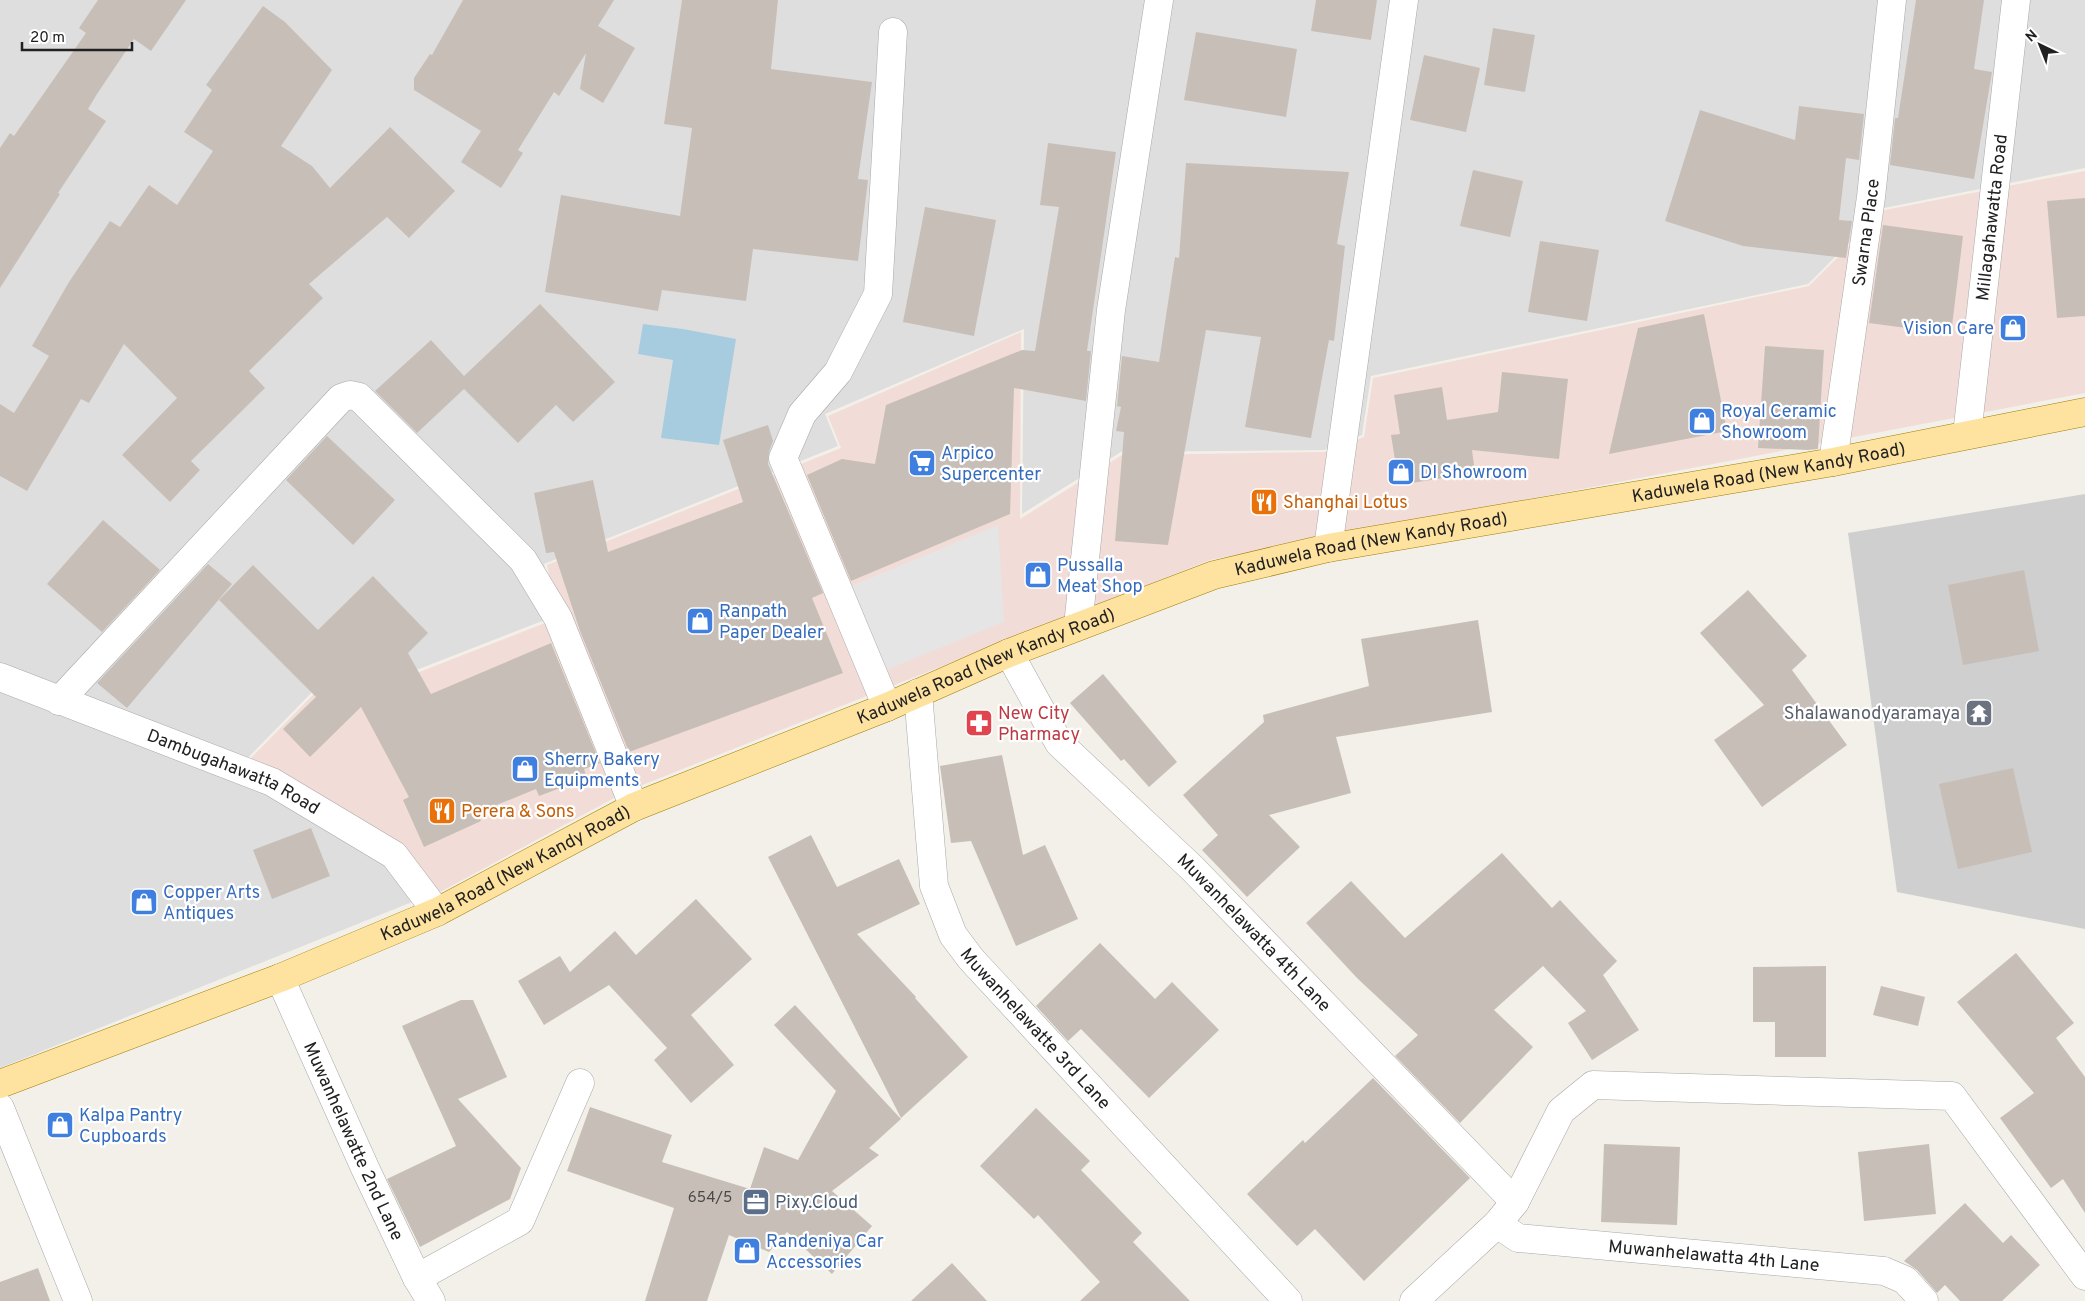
<svg xmlns="http://www.w3.org/2000/svg" width="2085" height="1301" font-family="Overpass,sans-serif">
<rect width="100%" height="100%" fill="#f2f0e8"/>
<!-- residential -->
<path fill="#dfdede" d="M0,0H2085V168L1884,208L1808,284L1371,376L1362,435L1324,450L1121,452L1022,514L1024,329L825,414L838,446L544,564L555,616L396,678L362,641L232,774L369,847L417,900L0,1068Z"/>
<!-- commercial -->
<path fill="#f2dcd7" d="M2085,171V393L1210,560L627,791L440,892L399,846L250,759L362,645L396,681L558,618L547,565L841,448L828,416L1021,332L1020,519L1122,455L1325,452L1364,437L1373,378L1809,286L1885,210Z"/>
<!-- religious -->
<path fill="#cfcfcf" d="M2085,494V929L1897,892L1848,533Z"/>
<!-- parking -->
<path fill="#e5e5e5" d="M998,525L1004,622L886,670L851,586Z"/>
<!-- water -->
<path fill="#a7cce0" d="M643,324L683,329L736,339L719,445L661,438L673,360L638,354Z"/>
<!-- building -->
<g fill="#c7bfb7">
<path d="M98,0H186L151,51L134,39L97,94L88,109L106,121L58,193L60,194L0,288V148L10,133L14,136L86,33L79,28Z"/>
<path d="M463,0H614L598,26L635,48L603,103L580,89L586,53L559,96L554,92L518,150L523,153L501,188L461,162L481,131L414,90V78L430,54L432,55Z"/>
<path d="M682,0H778L771,69L872,82L858,179L868,180L858,261L753,249L746,301L662,290L658,311L545,292L561,195L680,216L692,128L664,124Z"/>
<path d="M1316,0H1377L1371,40L1311,31Z"/>
<path d="M1916,0H1984L1974,69L1992,72L1974,179L1890,165L1895,118H1898Z"/>
<path d="M263,6L285,22L332,70L281,146L312,166L330,188L390,127L455,191L409,238L387,217L309,284L323,298L249,371L265,388L191,461L200,470L170,502L122,455L177,398L124,344L89,403L81,399L27,491L0,476V404L14,413L49,356L32,346L69,282L110,221L120,227L149,185L177,205L213,151L184,132L212,90L206,85Z"/>
<path d="M1493,28L1535,35L1525,92L1484,85Z"/>
<path d="M1196,32L1297,49L1286,117L1184,100Z"/>
<path d="M1424,55L1480,68L1466,132L1410,120Z"/>
<path d="M1799,106L1864,114L1859,160L1846,158L1839,220L1852,221L1846,258L1743,246L1665,221L1700,110L1795,140Z"/>
<path d="M1048,143L1116,152L1087,351H1091L1086,401L1014,388L1010,514L851,581L807,475L842,459L875,464L886,405L1022,350L1035,351L1059,207L1040,205Z"/>
<path d="M1186,163L1349,172L1337,244L1345,246L1334,341L1329,340L1311,438L1245,427L1261,337L1206,330L1168,545L1115,541L1124,432L1116,431L1121,407L1117,406L1122,356L1159,362L1175,257L1179,258Z"/>
<path d="M1473,170L1523,181L1510,237L1460,226Z"/>
<path d="M2085,198V316L2057,318L2047,201Z"/>
<path d="M925,207L996,220L974,336L903,322Z"/>
<path d="M1883,225L1963,236L1951,334L1869,323Z"/>
<path d="M1540,241L1599,250L1587,321L1528,312Z"/>
<path d="M540,304L615,382L573,422L556,405L518,443L464,389L417,433L375,391L431,340L464,376Z"/>
<path d="M1704,314L1727,431L1609,454L1638,328Z"/>
<path d="M1765,346L1824,350L1818,449L1808,450L1758,448Z"/>
<path d="M1502,372L1568,379L1559,459L1472,450L1475,473L1399,485L1391,435L1400,434L1394,395L1442,387L1447,420L1498,412Z"/>
<path d="M768,425L773,441L769,452L768,464L823,593L812,598L843,673L629,752L580,631L554,552L546,553L534,493L593,480L608,552L743,502L723,440Z"/>
<path d="M327,436L395,500L353,545L286,480Z"/>
<path d="M103,520L160,570L102,632L47,584Z"/>
<path d="M208,564L232,584L127,708L97,683Z"/>
<path d="M253,565L318,630L373,576L428,633L408,653L431,694L551,643L600,763L584,769L587,778L539,796L536,789L477,813L481,821L424,847L403,800L409,797L361,707L310,757L283,729L316,697L219,600Z"/>
<path d="M2024,570L2039,651L1963,665L1948,585Z"/>
<path d="M1748,590L1807,656L1792,670L1847,745L1762,807L1714,740L1764,705L1700,633Z"/>
<path d="M1478,620L1492,712L1336,737L1351,793L1269,815L1300,847L1247,897L1202,850L1218,835L1183,795L1264,722L1263,715L1369,686L1361,639Z"/>
<path d="M1103,674L1177,762L1149,787L1124,759L1121,761L1070,703Z"/>
<path d="M1002,755L1023,855L1045,845L1078,919L1016,946L971,841L951,843L940,766Z"/>
<path d="M2013,768L2032,852L1958,869L1939,784Z"/>
<path d="M311,828L330,876L272,899L253,850Z"/>
<path d="M811,835L837,887L899,859L920,904L857,934L916,997L915,998L968,1057L901,1118L768,857Z"/>
<path d="M1502,853L1552,908L1560,900L1617,961L1603,975L1639,1030L1592,1060L1568,1023L1586,1011L1543,966L1494,1010L1533,1047L1460,1123L1395,1056L1418,1035L1357,978L1306,923L1351,881L1405,938Z"/>
<path d="M696,899L752,959L691,1015L734,1065L691,1103L654,1060L667,1048L609,985L544,1025L518,981L560,956L570,972L615,931L636,955Z"/>
<path d="M1100,943L1155,999L1172,982L1219,1030L1149,1098L1081,1029L1068,1041L1036,1006Z"/>
<path d="M2016,953L2074,1023L2056,1038L2085,1077V1213L2063,1179L2051,1188L2000,1118L2034,1093L1957,1002Z"/>
<path d="M1826,966V1057H1775V1022H1753V967Z"/>
<path d="M1881,986L1925,997L1918,1026L1873,1015Z"/>
<path d="M461,1000H473L507,1077L458,1099L521,1168L510,1199L420,1247L387,1179L456,1146L402,1026Z"/>
<path d="M795,1005L901,1119L869,1148L879,1155L832,1191L872,1226L832,1274L787,1232L769,1252L729,1235L707,1301H645L674,1208L567,1171L590,1107L672,1135L662,1162L750,1189L764,1147L798,1160L836,1091L774,1025Z"/>
<path d="M1373,1078L1470,1178L1364,1281L1315,1229L1297,1246L1247,1194L1303,1140L1305,1143Z"/>
<path d="M1036,1108L1090,1161L1081,1170L1142,1233L1133,1242L1190,1301H1080L1100,1282L1038,1215L1034,1219L980,1166Z"/>
<path d="M1604,1144L1680,1147L1677,1225L1601,1222Z"/>
<path d="M1929,1144L1936,1214L1864,1221L1858,1152Z"/>
<path d="M1965,1203L2003,1243L2011,1235L2040,1265L2002,1301H1960L1945,1285L1937,1293L1917,1270L1904,1261Z"/>
<path d="M952,1263L987,1301H911Z"/>
<path d="M38,1268L50,1301H0V1282Z"/>
</g>
<g fill="none" stroke-linecap="round" stroke-linejoin="round">
<!-- street casing -->
<g stroke="#a8a8a8" stroke-width="29">
<g id="street">
<path id="s1" d="M1967,435L2016,0"/>
<path id="s2" d="M1833,462L1871,197L1892,0"/>
<path d="M1328,548L1404,0"/>
<path d="M1078,626L1111,310L1159,0"/>
<path id="s3" d="M1009,653L1059,743L1192,868L1515,1202"/>
<path id="s4" d="M0,677L272,782L394,855L437,912"/>
<path id="s5" d="M918,693L934,886L953,935L971,959L1288,1301"/>
<path d="M59,701L341,398L350,395L359,397L523,560L558,618L634,807"/>
<path d="M887,707L783,458L802,414L838,372L878,294L893,32"/>
<path id="s6" d="M280,978L365,1168L417,1278L431,1301"/>
<path d="M0,1108L78,1301"/>
<path id="s7" d="M1497,1224L1518,1238L1884,1271L1905,1280L1924,1301"/>
<path d="M417,1278L520,1221L580,1083"/>
<path d="M1414,1301L1497,1224L1515,1202L1561,1111L1593,1085L1952,1096L2085,1276"/>
</g>
</g>
<!-- primary casing -->
<g stroke="#9f7f00" stroke-width="29">
<g id="primary">
<path id="s8" d="M0,1084L280,978L437,912L634,807L887,707L1009,653L1214,575L1328,548L1833,462L2085,412"/>
</g>
</g>
<!-- street -->
<use href="#street" stroke="#fff" stroke-width="28"/>
<!-- primary -->
<use href="#primary" stroke="#fee2a0" stroke-width="28"/>
</g>
<!-- icons -->
<defs>
<g id="shop-square" transform="scale(1.4375)"><rect x="-9" y="-9" width="18" height="18" rx="4" fill="#3f7fe0" stroke="#fff"/><path d="M-5-2.5h2.3a2.7 3.5 0 0 1 5.4 0H5L5.5 6h-11ZM-1.5-2.5h3a1.5 2.3 0 0 0-3 0Z" fill="#fff"/></g>
<g id="supermarket-square" transform="scale(1.4375)"><rect x="-9" y="-9" width="18" height="18" rx="4" fill="#3f7fe0" stroke="#fff"/><path d="M-6-5.5h2.5l.6 2H6L4.5 2H-2.5L-4.4-4H-6ZM-1.5 3.2a1.3 1.3 0 1 0 .1 0ZM3 3.2a1.3 1.3 0 1 0 .1 0Z" fill="#fff"/></g>
<g id="restaurant-square" transform="scale(1.4375)"><rect x="-9" y="-9" width="18" height="18" rx="4" fill="#e8710a" stroke="#fff"/><path d="M-5-6h1v4h1v-4h1v4h1v-4h1v5L-1.5 .5V6h-2V.5L-5-1ZM5-6V6H3V1.5H1.5Q1.5-4 5-6Z" fill="#fff"/></g>
<g id="temple-square" transform="scale(1.4375)"><rect x="-9" y="-9" width="18" height="18" rx="4" fill="#6b7280" stroke="#fff"/><path d="M0-6L5-2H3V0L6.5 2.5H4V6H1.5V3h-3V6H-4V2.5H-6.5L-3 0V-2H-5Z" fill="#fff"/></g>
<g id="pharmacy-square" transform="scale(1.4375)"><rect x="-9" y="-9" width="18" height="18" rx="4" fill="#e0444e" stroke="#fff"/><path d="M-2-6h4v4h4v4h-4v4h-4v-4h-4v-4h4Z" fill="#fff"/></g>
<g id="office-square" transform="scale(1.4375)"><rect x="-9" y="-9" width="18" height="18" rx="4" fill="#5c6f8a" stroke="#fff"/><path d="M-6-3h4V-5.5h4V-3h4V5H-6ZM-1-4.5V-3h2v-1.5ZM-6 0V1H6V0Z" fill="#fff"/></g>
</defs>
<g fill-rule="evenodd">
<use href="#shop-square" x="2013" y="328"/>
<use href="#shop-square" x="1702" y="421"/>
<use href="#supermarket-square" x="922" y="463"/>
<use href="#shop-square" x="1401" y="472"/>
<use href="#restaurant-square" x="1264" y="502"/>
<use href="#shop-square" x="1038" y="575"/>
<use href="#shop-square" x="700" y="621"/>
<use href="#temple-square" x="1979" y="713"/>
<use href="#pharmacy-square" x="979" y="723"/>
<use href="#shop-square" x="525" y="769"/>
<use href="#restaurant-square" x="442" y="811"/>
<use href="#shop-square" x="144" y="902"/>
<use href="#shop-square" x="60" y="1125"/>
<use href="#office-square" x="756" y="1202"/>
<use href="#shop-square" x="747" y="1251"/>
</g>
<g text-anchor="middle" stroke-width="4.5" stroke-linejoin="round" paint-order="stroke">
<!-- number labels -->
<g font-size="15" fill="#4a4846">
<text x="710" y="1202">654/5</text>
</g>
<!-- street labels -->
<g font-size="18" fill="#212121" stroke="#fff">
<text dy="6" stroke="none"><textPath href="#s1" startOffset="219">Millagahawatta Road</textPath></text>
<text dy="6" stroke="none"><textPath href="#s2" startOffset="232">Swarna Place</textPath></text>
<text dy="6" stroke="none"><textPath href="#s8" startOffset="1882">Kaduwela Road (New Kandy Road)</textPath></text>
<text dy="6" stroke="none"><textPath href="#s8" startOffset="1478">Kaduwela Road (New Kandy Road)</textPath></text>
<text dy="6" stroke="none"><textPath href="#s8" startOffset="1072">Kaduwela Road (New Kandy Road)</textPath></text>
<text dy="6" stroke="none"><textPath href="#s4" startOffset="252">Dambugahawatta Road</textPath></text>
<text dy="6" stroke="none"><textPath href="#s8" startOffset="548">Kaduwela Road (New Kandy Road)</textPath></text>
<text dy="6" stroke="none"><textPath href="#s3" startOffset="375">Muwanhelawatta 4th Lane</textPath></text>
<text dy="6" stroke="none"><textPath href="#s5" startOffset="371">Muwanhelawatte 3rd Lane</textPath></text>
<text dy="6" stroke="none"><textPath href="#s6" startOffset="179">Muwanhelawatte 2nd Lane</textPath></text>
<text dy="6" stroke="none"><textPath href="#s7" startOffset="222">Muwanhelawatta 4th Lane</textPath></text>
</g>
<!-- shop labels -->
<g font-size="18" fill="#366cbe" stroke="#fff" text-anchor="start">
<text x="1994" y="334" text-anchor="end">Vision Care</text>
<text x="1721" y="417">Royal Ceramic<tspan x="1721" dy="21">Showroom</tspan></text>
<text x="941" y="459">Arpico<tspan x="941" dy="21">Supercenter</tspan></text>
<text x="1420" y="478">DI Showroom</text>
<text x="1057" y="571">Pussalla<tspan x="1057" dy="21">Meat Shop</tspan></text>
<text x="719" y="617">Ranpath<tspan x="719" dy="21">Paper Dealer</tspan></text>
<text x="544" y="765">Sherry Bakery<tspan x="544" dy="21">Equipments</tspan></text>
<text x="163" y="898">Copper Arts<tspan x="163" dy="21">Antiques</tspan></text>
<text x="79" y="1121">Kalpa Pantry<tspan x="79" dy="21">Cupboards</tspan></text>
<text x="766" y="1247">Randeniya Car<tspan x="766" dy="21">Accessories</tspan></text>
</g>
<!-- food labels -->
<g font-size="18" fill="#c56008" stroke="#fff" text-anchor="start">
<text x="1283" y="508">Shanghai Lotus</text>
<text x="461" y="817">Perera &amp; Sons</text>
</g>
<!-- health labels -->
<g font-size="18" fill="#be3a42" stroke="#fff" text-anchor="start">
<text x="998" y="719">New City<tspan x="998" dy="21">Pharmacy</tspan></text>
</g>
<!-- worship labels -->
<g font-size="18" fill="#5b616d" stroke="#fff" text-anchor="end">
<text x="1960" y="719">Shalawanodyaramaya</text>
</g>
<!-- service labels -->
<g font-size="18" fill="#4e5e75" stroke="#fff" text-anchor="start">
<text x="775" y="1208">Pixy.Cloud</text>
</g>
</g>
<!-- north arrow -->
<g transform="translate(2040 45) rotate(317)" stroke="#ffffff" stroke-width="4" paint-order="stroke">
<path d="M0-4L9 19L0 12L-9 19Z" fill="#212121"/>
<text y="-8" font-size="14" font-weight="bold" text-anchor="middle" fill="#212121">N</text>
</g>
<!-- scale -->
<path d="M22 42v8h110v-8" fill="none" stroke="#212121" stroke-width="2.5"/>
<text x="30" y="42" font-size="15" fill="#212121" stroke="#ffffff" stroke-width="4" paint-order="stroke">20 m</text>
</svg>
